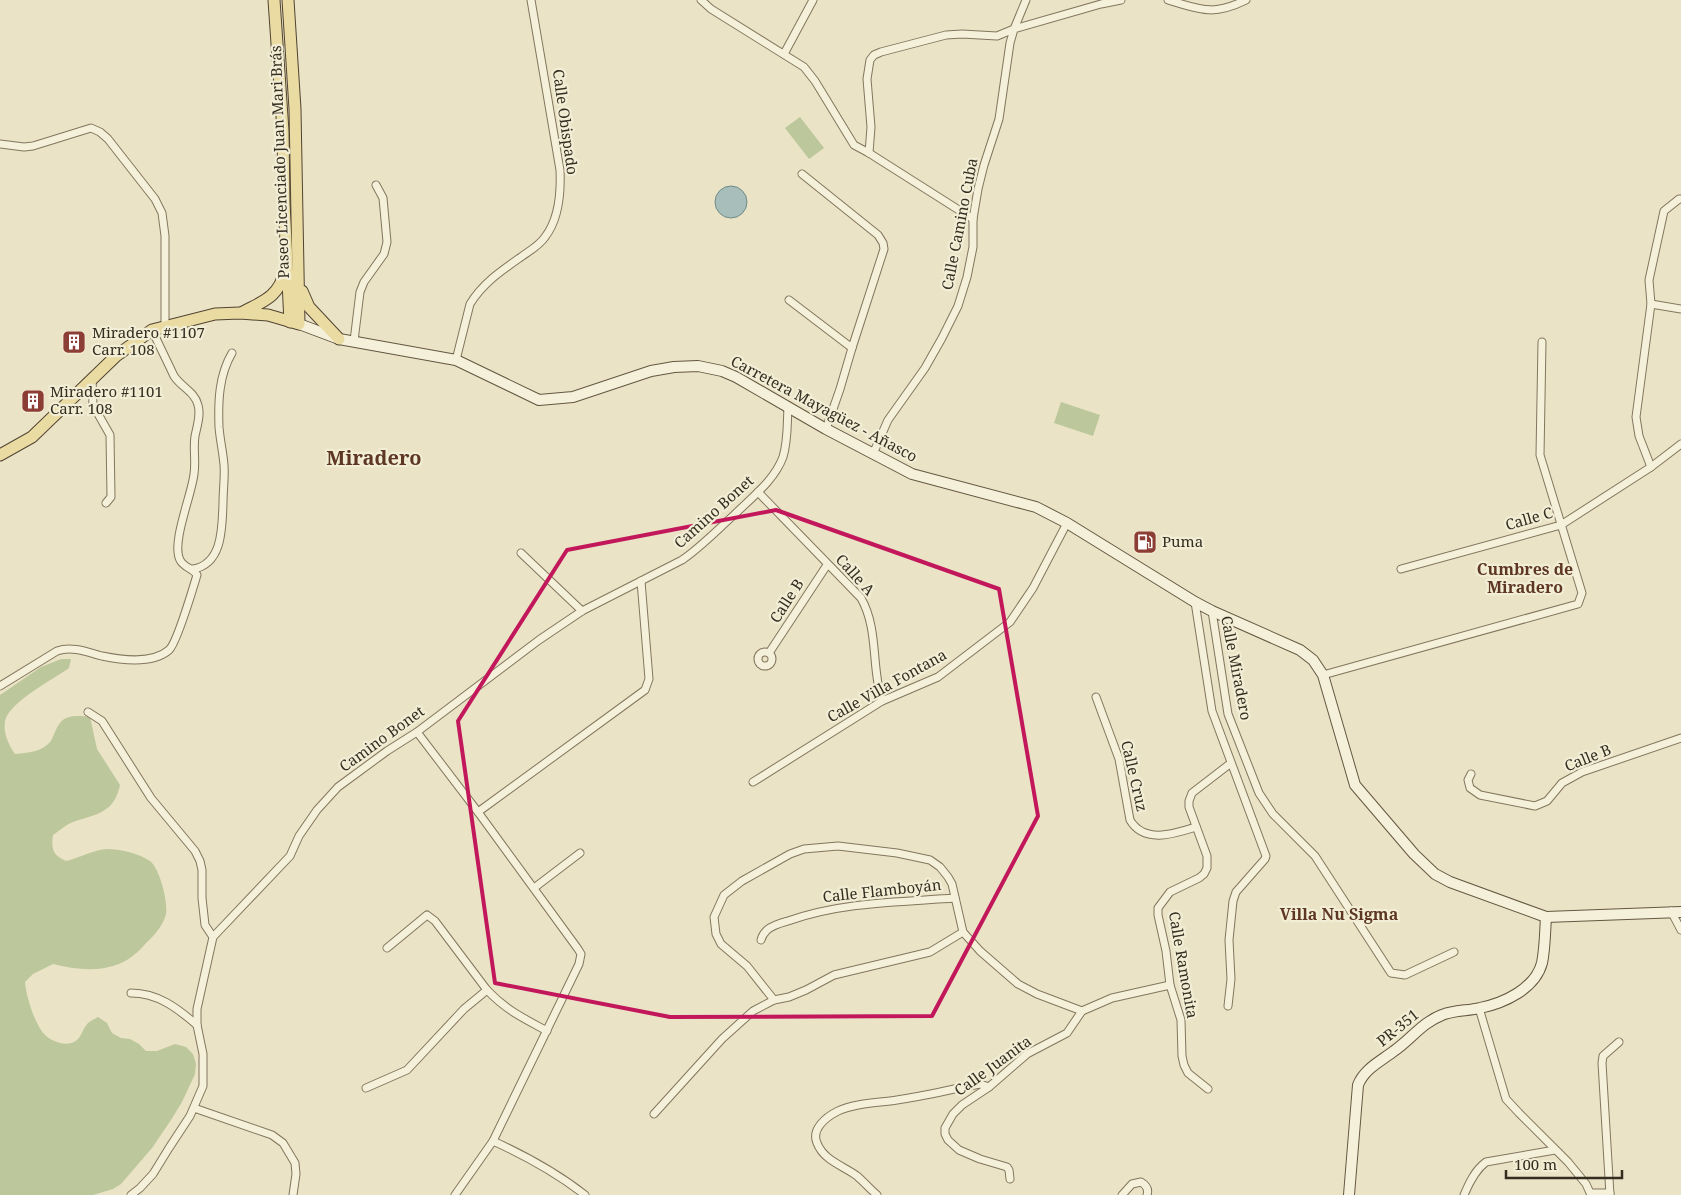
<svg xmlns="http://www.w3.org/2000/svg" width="1681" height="1195" font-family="'Noto Serif',serif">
<rect width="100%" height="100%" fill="#eae3c6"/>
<!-- green -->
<g fill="#bcc79b">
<path d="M800,117L824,148L809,159L785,128Z"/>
<path d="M1061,402L1100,415L1093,436L1054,423Z"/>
<path d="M61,659H71L69,668C54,679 9,702 5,721C3,733 8,744 15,754C28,753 42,752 51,741C54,735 56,728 60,723C67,714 80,716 90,717L97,749L120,785C114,813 97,814 73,822C65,825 59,831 53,835C51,850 53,855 66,861C79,858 93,850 106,849C120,849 138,853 150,861C160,869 168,902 166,914C164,924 154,936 147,942C141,949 135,955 127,960C105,973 77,970 53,964L33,974L25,982C26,995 33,1018 41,1030C47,1040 63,1047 74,1042C82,1038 82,1029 88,1023C90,1021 95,1019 98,1017L107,1023L112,1033L121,1038L130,1039L139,1044L146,1051H157L175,1044L186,1047L193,1054L196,1064L195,1074L182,1102L171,1120L152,1148L121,1184L113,1189L93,1195H0V695L41,667Z"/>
</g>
<!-- water -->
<circle fill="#a7beba" stroke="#6f8b87" cx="731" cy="202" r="16"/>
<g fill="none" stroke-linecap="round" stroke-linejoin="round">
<!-- street casing -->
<g stroke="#83765e" stroke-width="9">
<g id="street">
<path d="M701,0L711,9L804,67L815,81L854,145L869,153L973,219"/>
<path d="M1168,0C1202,10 1213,16 1246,0"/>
<path d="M784,54L813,0"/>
<path d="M0,144L24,147L33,146L91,128L100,132L108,139L155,199L162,213L165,236V326"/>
<path d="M869,153L871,127L867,79L870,60L874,55L881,52L946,35L962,34L997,36L1014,29L1026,0"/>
<path d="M789,300L852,348L884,249L883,243L878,235L802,174"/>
<path d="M1651,304L1681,309"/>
<path d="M354,341L360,292L364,282L384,254L387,242L383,198L376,185"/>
<path d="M456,360L470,304C483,283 501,271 521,257C529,251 539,246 545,237C559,219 561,192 560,170L531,0"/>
<path d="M92,379L93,405L110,435L111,497L106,503"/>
<path d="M826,429L840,389L852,348"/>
<path d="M873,454L888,420L925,368L942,338L958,306L967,277L973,247V219L978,189L984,165L999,119L1010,43L1014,29L1101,4L1121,0"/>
<path d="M1651,467L1639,436L1636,417L1651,304L1649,280L1664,211L1679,199H1681"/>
<path d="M758,492L861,598C879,630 871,667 882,701"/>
<path d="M521,553L582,611"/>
<path d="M193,569C223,564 222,527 223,503C223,490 225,477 224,465C223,452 220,440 219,427C218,401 219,375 232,353"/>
<path d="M1401,569L1561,525L1651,467L1681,444"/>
<path d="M1195,602L1212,711L1266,856L1265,859L1236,892L1233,901L1229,940L1231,979L1228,1006"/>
<path d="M1212,611L1228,714L1259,793L1273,814L1315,856L1391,973L1405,975L1454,952"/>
<circle cx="765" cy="659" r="7"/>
<path d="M769,653L827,565"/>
<path d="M1323,675L1578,604L1582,593L1540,455L1542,342"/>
<path d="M0,686L57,651C72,646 87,652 102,656C121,660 153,664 169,650C177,643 193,588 197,575C193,568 184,568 180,560C171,543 192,494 194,474C196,461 193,449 195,436C197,426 201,415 198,405C195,392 181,387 174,376L152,330"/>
<path d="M1096,697L1119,759L1130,820C1144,844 1174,834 1196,827"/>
<path d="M88,712L102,721L151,798L195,851L200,861L202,870V898L205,925L213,937"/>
<path d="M417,732L478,812L578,949L581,954L579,964L493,1141L455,1195"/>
<path d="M1471,774L1468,780L1470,788L1480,795L1535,806L1547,801L1562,783L1582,772L1681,738"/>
<path d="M753,782L882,701L938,677L1010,622L1033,588L1067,523"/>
<path d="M478,812L645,690L649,679L641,581"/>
<path d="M534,888L580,853"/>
<path d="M1671,911L1681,930"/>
<path d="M761,940C762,936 764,933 767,930C773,925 781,923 788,921C841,902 900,902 955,898"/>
<path d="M387,948L427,915L435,921L487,990C506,1010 523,1018 547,1031"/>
<path d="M131,993C158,993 177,1008 197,1025"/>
<path d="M774,1000L747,966L721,944L716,934L714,917L724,895L742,881L790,854L804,849L838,846L897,853L930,860L940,867L948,877L952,884L963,932L980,951L1018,984L1037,994L1082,1011"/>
<path d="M1479,1008L1506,1099L1519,1113L1568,1162L1586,1184L1591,1195"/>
<path d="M366,1088L407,1070L464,1009L487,990"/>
<path d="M1208,1089L1188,1073L1184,1065L1182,1056L1181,1020L1170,985L1166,951L1158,915V908L1170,892L1199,878L1204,874L1207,868V856L1189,807V801L1192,793L1231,763"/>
<path d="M194,1108L272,1135L283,1143L295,1163L296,1174L293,1195"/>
<path d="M654,1114L722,1039L753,1011L774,1000L789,997L806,990L834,975L930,952L963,932"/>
<path d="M493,1141C526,1156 557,1173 585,1195"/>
<path d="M1010,1179L1009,1170L1007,1167L980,1159L959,1150L948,1140L945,1134V1128L953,1114L962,1105L989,1087L1027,1054L1067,1033L1082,1011L1112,998L1170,985"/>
<path d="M1591,1193H1610"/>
<path d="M131,1195L140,1188L153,1174L169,1148L190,1116L203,1086V1054L197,1025V1009L213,937L290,856L299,836L317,810L338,787L387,751L417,732L539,640L582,611L682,560C701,547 717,530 734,515C752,497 774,481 783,457C788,441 787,424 788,407"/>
<path d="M877,1195C870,1189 864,1182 857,1176C844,1166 824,1161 817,1143C811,1129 826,1117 838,1111C855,1103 878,1103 897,1100C925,1096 952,1089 980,1084L989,1087"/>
<path d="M1122,1195L1132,1184L1141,1182C1146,1185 1149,1189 1147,1195"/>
<path d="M1464,1195C1469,1183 1475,1170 1486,1162L1555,1150"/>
<path d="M1610,1195L1602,1063L1603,1056L1619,1042"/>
</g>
</g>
<!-- secondary casing -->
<g stroke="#655741" stroke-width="12">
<g id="secondary">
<path d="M299,324L339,339L456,360L539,400L573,397L651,371L674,367L698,366L722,371L736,377L826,429L912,474L1036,507L1067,523L1195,602L1212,611L1300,650L1313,660L1323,675L1355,785L1414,854L1435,874L1450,882L1546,917L1681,912"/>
<path d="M1349,1195L1358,1085C1364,1069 1381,1061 1394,1051C1410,1040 1423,1022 1442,1015C1454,1010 1468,1011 1480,1008C1504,1003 1535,989 1542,963C1545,948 1545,932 1546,917"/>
</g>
</g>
<!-- primary casing -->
<g stroke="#514432" stroke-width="13">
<g id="primary">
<path d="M274,0L283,131L284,202L290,322"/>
<path d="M302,291L309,307L339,339"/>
<path d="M243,312C264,301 278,297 285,272"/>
<path d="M0,455L32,437L116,356L152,330L215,314L240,313L268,315L299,324L295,109L288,0"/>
</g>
</g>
<!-- street -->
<use href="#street" stroke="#f5f0d9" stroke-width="7"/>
<!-- secondary -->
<use href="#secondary" stroke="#f5f0d9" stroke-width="10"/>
<!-- primary -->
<use href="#primary" stroke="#e9dba2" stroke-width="11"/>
</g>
<!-- marked area -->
<path fill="none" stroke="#c2185b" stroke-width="4" stroke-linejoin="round" d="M776,510L999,589L1038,816L932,1016L670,1017L495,983L458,721L567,550Z"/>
<!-- icons -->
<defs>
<g id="building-square" transform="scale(1.25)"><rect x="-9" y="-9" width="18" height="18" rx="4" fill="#8c3e34" stroke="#f2edd5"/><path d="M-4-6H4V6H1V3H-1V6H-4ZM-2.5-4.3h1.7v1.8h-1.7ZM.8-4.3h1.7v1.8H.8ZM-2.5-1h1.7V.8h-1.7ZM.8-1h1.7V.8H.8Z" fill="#fff"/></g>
<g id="fuel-square" transform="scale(1.25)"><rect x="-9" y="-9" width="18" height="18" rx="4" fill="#8c3e34" stroke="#f2edd5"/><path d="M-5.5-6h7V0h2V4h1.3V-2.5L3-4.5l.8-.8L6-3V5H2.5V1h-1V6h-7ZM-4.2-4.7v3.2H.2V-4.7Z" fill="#fff"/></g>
</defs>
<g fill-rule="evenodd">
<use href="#building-square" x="74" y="342"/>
<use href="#building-square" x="33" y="401"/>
<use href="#fuel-square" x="1145" y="542"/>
</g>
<g text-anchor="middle" stroke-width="4.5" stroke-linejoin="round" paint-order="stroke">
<!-- street labels -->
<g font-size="15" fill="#352d20" stroke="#f2edd5">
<text transform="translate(565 122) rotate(82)" y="5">Calle Obispado</text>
<text transform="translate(280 162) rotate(-92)" y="5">Paseo Licenciado Juan Mari Brás</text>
<text transform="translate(960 224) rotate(-79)" y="5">Calle Camino Cuba</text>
<text transform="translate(824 409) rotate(28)" y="5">Carretera Mayagüez - Añasco</text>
<text transform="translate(714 512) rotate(-42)" y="5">Camino Bonet</text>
<text transform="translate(1529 519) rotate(-16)" y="5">Calle C</text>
<text transform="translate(855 575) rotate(48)" y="5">Calle A</text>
<text transform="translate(787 601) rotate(-57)" y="5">Calle B</text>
<text transform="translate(1236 668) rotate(79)" y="5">Calle Miradero</text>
<text transform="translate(887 686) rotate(-29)" y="5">Calle Villa Fontana</text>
<text transform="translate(382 739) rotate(-36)" y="5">Camino Bonet</text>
<text transform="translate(1588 758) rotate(-22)" y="5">Calle B</text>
<text transform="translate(1134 776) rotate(77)" y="5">Calle Cruz</text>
<text transform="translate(882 891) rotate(-6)" y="5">Calle Flamboyán</text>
<text transform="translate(1183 965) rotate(80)" y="5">Calle Ramonita</text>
<text transform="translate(1398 1028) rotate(-39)" y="5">PR-351</text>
<text transform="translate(993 1066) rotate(-36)" y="5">Calle Juanita</text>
</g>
<!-- poi labels -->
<g font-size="15" fill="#352d20" stroke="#f2edd5" text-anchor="start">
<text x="92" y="338">Miradero #1107<tspan x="92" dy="17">Carr. 108</tspan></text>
<text x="50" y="397">Miradero #1101<tspan x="50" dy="17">Carr. 108</tspan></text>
<text x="1162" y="547">Puma</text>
</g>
<!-- neighbourhood labels -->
<g font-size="16" font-weight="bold" fill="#5d3724" stroke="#f2edd5">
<text x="1525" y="575">Cumbres de<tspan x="1525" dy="18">Miradero</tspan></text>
<text x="1339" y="920">Villa Nu Sigma</text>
</g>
<!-- district labels -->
<g font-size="20" font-weight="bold" fill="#5d3724" stroke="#f2edd5">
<text x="374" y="465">Miradero</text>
</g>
</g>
<!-- scale -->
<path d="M1506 1170v8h116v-8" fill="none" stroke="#352d20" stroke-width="2.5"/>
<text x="1514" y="1170" font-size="15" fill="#352d20" stroke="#f2edd5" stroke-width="4" paint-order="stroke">100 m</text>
</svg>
